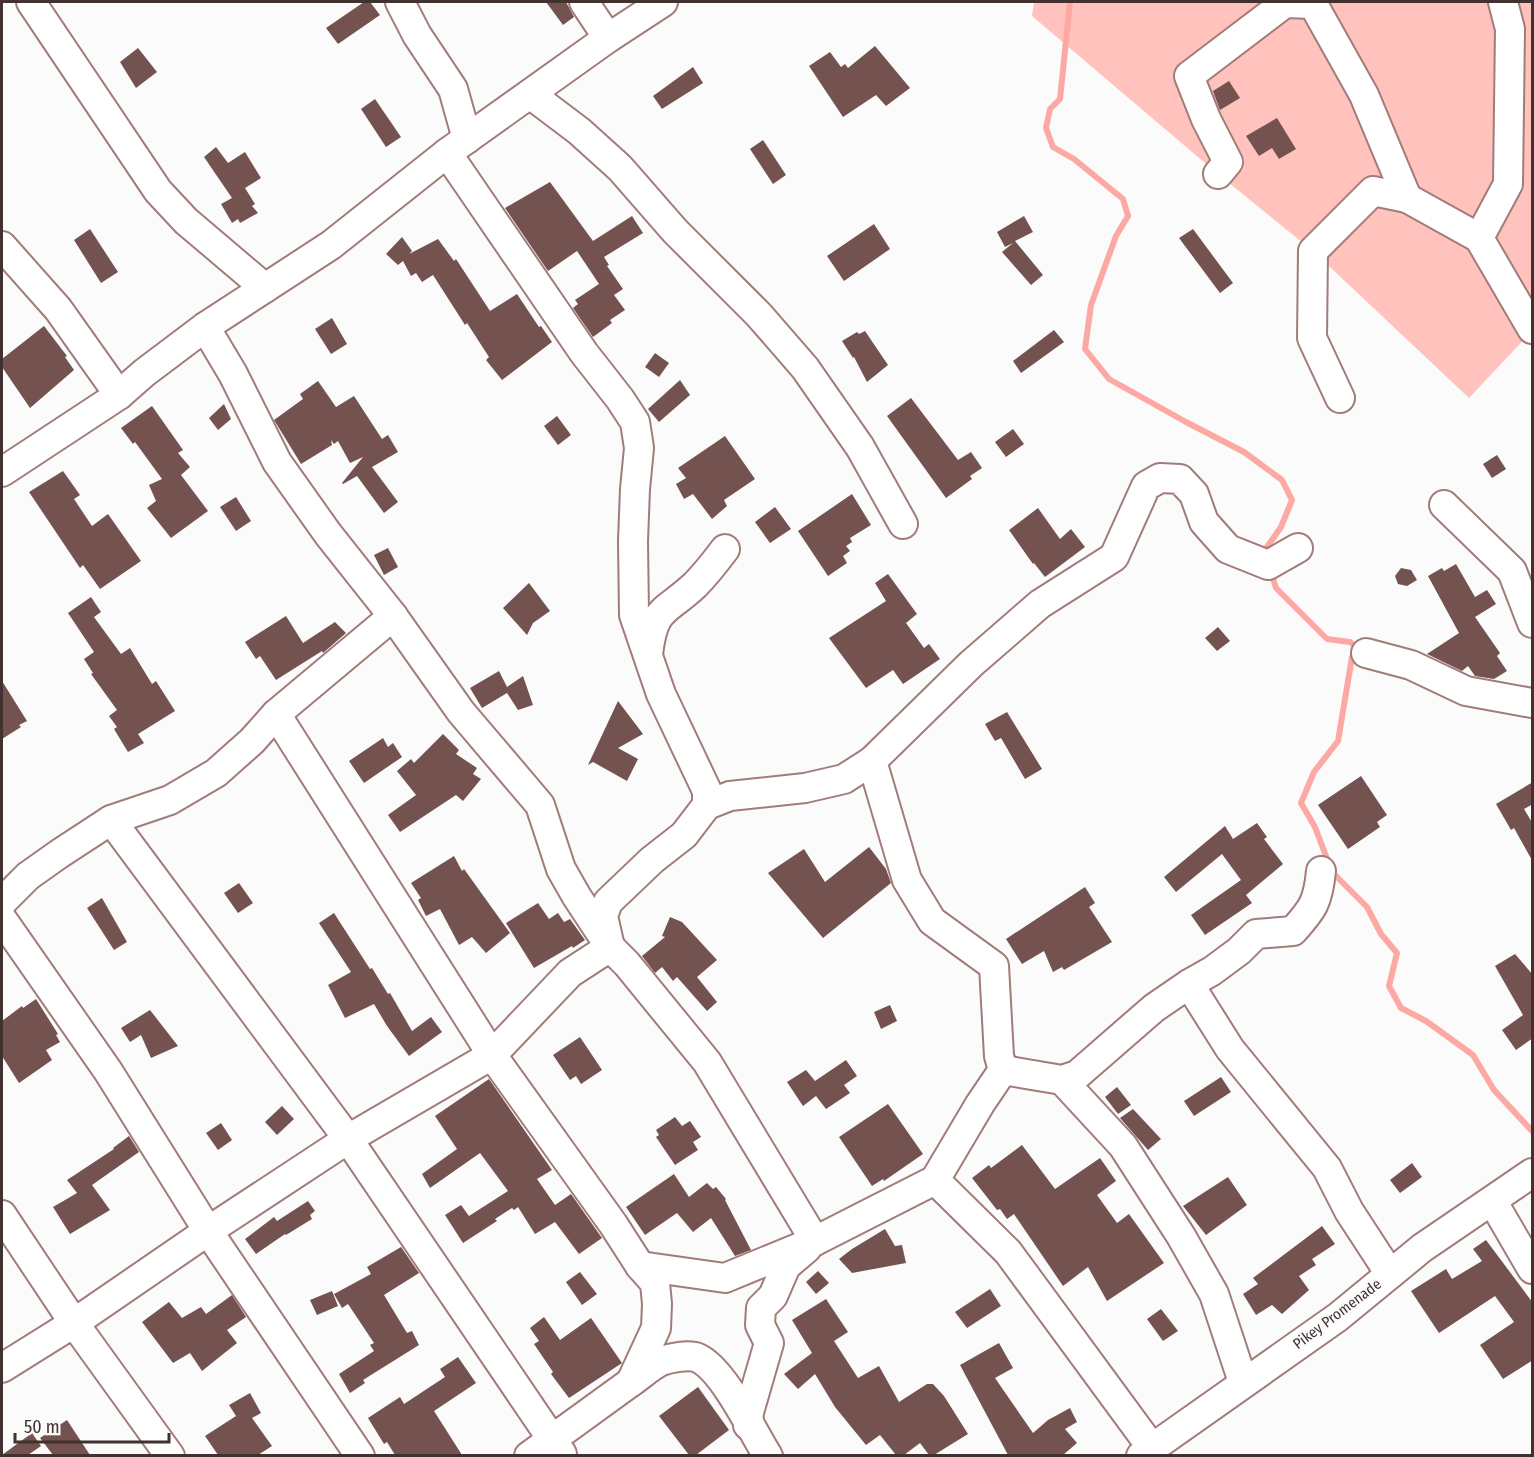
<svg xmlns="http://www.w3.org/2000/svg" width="1534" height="1457" font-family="'Fira Sans Condensed',sans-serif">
<rect width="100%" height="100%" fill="#fbfbfb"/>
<!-- green -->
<path fill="#ffc2bc" d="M1034,2H1532V331L1469,398L1313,251L1218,174L1032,16Z"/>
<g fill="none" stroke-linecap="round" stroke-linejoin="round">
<!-- stream -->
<g stroke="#fca9a3" stroke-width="6">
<path d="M1070,2L1060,99L1050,109L1046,128L1053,147L1074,159L1123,199L1128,216L1116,236L1091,305L1085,349L1109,379L1186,422L1244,452L1282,480L1292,500L1281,527L1267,547L1266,557"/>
<path d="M1271,572L1276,588L1327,639L1350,642L1360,650"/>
<path d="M1359,655L1352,657L1338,741L1314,772L1301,803L1315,827L1332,872L1367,907L1381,934L1397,953L1389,986L1401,1008L1426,1021L1473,1055L1494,1090L1532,1131"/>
</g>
</g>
<!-- building -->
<g fill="#74524f">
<path d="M364,2H370L380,15L338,44L326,28Z"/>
<path d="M546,2H566L574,17L563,25Z"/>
<path d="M875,46L910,88L886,106L876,95L843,117L809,66L830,52L841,67L845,64L848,68Z"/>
<path d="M138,48L157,72L136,88L120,62Z"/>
<path d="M693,67L703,83L662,109L653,96Z"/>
<path d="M1229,81L1240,98L1220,110L1213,91Z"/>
<path d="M375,99L401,137L386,147L361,109Z"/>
<path d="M1277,118L1296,149L1279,159L1272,148L1259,156L1246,136Z"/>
<path d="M763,140L786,175L773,184L750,149Z"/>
<path d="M216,147L228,163L245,152L261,178L245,188L255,204L252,206L258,213L240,223L238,219L232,223L221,204L232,198L204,157Z"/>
<path d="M550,182L593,241L632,216L643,233L604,257L609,265L607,266L623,289L614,295L625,310L610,320L612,323L593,337L573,308L578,304L575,300L599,284L577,251L548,271L505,208Z"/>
<path d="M1024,216L1033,232L1015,241L1043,275L1031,285L1002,252L1013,243L1005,247L997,232Z"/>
<path d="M874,224L890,249L844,281L827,256Z"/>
<path d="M90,229L118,272L101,283L74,240Z"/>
<path d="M1193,229L1233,283L1220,293L1179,238Z"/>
<path d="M402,237L412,251L409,254L438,239L454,261L456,259L490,311L517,294L539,327L541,326L552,342L502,380L486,360L489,357L467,323L465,325L433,275L422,282L416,273L411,276L403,261L398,265L386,254Z"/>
<path d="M332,318L347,344L331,354L315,329Z"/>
<path d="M44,326L67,356L65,357L74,370L30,408L2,367V359Z"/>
<path d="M1054,330L1064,342L1021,373L1013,361Z"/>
<path d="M865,331L888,365L867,382L854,357L853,358L842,341L857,332L859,334Z"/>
<path d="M655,353L669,363L659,377L645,367Z"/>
<path d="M680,380L690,395L659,422L648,409Z"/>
<path d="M318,381L336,407L354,396L382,439L388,435L398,452L372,467L398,502L384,513L357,476L343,484L342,483L363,457L350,463L338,441L334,444L331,440L332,445L301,464L274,420L303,399L300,394Z"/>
<path d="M911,398L958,460L971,452L982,468L970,476L972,479L946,498L887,416Z"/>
<path d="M224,404L231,419L218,430L209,418Z"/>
<path d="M152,406L183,450L178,453L190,467L181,475L208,511L171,538L147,508L156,501L149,485L162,479L135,442L133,444L121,428Z"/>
<path d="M557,416L571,435L558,445L544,426Z"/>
<path d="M1013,429L1024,444L1006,457L995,442Z"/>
<path d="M725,436L755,479L724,500L727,506L712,519L693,494L684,499L676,484L686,478L678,468Z"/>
<path d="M1497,455L1506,469L1492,478L1483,464Z"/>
<path d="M63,471L80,495L74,499L92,526L108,514L141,561L100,589L83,565L80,568L29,492Z"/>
<path d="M852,494L871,525L850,538L852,542L846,546L850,551L843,556L847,563L828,576L798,531Z"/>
<path d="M236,497L251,521L236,531L220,507Z"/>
<path d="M775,507L791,529L770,543L755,522Z"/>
<path d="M1038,508L1060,539L1071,529L1085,547L1045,577L1034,563L1033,564L1009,530Z"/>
<path d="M388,548L398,567L384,575L374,555Z"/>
<path d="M1456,564L1475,597L1487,590L1496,604L1475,617L1500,653L1497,656L1507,671L1494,679L1475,676L1468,666L1462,671L1427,654L1459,633L1428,576L1442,568L1444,571Z"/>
<path d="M1401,568L1411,570L1417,580L1407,586L1398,584L1395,576Z"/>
<path d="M888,574L917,614L906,623L924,648L929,644L940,659L903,684L893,670L866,688L829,638L886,601L875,583Z"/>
<path d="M529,583L550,611L533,623L527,635L503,608Z"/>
<path d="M91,597L101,612L94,617L121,654L130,648L152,684L156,681L175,711L138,734L144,743L128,752L114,729L117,727L109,716L117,710L91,674L93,673L84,659L94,652L68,613Z"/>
<path d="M286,616L303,643L335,622L346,633L323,653L322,651L276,680L260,656L256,659L245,642Z"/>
<path d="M1218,627L1230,641L1217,651L1205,638Z"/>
<path d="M499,671L507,687L523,676L533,705L518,710L507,693L482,708L470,688Z"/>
<path d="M2,681L27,721L19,725L21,727L2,739Z"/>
<path d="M618,701L643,734L618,748L638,759L627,781L593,762L588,765Z"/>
<path d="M1007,712L1042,769L1025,779L1001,738L995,741L985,724Z"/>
<path d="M443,734L459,750L456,754L477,768L473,774L481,779L463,801L456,795L400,832L388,815L416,795L397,771L411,759L414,763Z"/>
<path d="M383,738L388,747L393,743L402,757L364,783L349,761Z"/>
<path d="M1361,776L1387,815L1377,822L1380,827L1348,849L1318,805Z"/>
<path d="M1533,782V804L1524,809L1533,824V862L1514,828L1511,830L1496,804Z"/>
<path d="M1257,823L1267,837L1264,839L1283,864L1246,895L1252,903L1205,935L1191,915L1241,880L1222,854L1176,892L1164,877L1225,826L1233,839Z"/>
<path d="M869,847L886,869L891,883L823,938L768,873L804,849L825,882Z"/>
<path d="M454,856L462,871L464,869L510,933L486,953L472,937L459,945L440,909L426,916L418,900L421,898L411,883Z"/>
<path d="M239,883L253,903L238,913L224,893Z"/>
<path d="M1085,887L1095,903L1089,907L1112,942L1064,970L1062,967L1053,972L1044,951L1022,964L1006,939Z"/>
<path d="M102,898L127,942L114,950L87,908Z"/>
<path d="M538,903L549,919L558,913L564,922L570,919L585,940L573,948L572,946L534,968L506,923Z"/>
<path d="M334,913L370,969L372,968L388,994L390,993L412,1031L431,1017L442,1032L409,1056L387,1026L374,1004L345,1018L328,985L351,972L319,923Z"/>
<path d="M670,917L682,922L717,960L697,977L717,1002L707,1011L677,977L673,981L662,967L655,973L642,956L665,937L662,936Z"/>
<path d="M1515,954L1533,975V1038L1516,1050L1502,1030L1523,1015L1495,966Z"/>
<path d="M36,999L58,1034L56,1035L60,1042L46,1050L52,1060L19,1083L2,1056V1021L22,1006L23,1008Z"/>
<path d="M890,1005L897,1021L881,1029L874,1012Z"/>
<path d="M150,1010L178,1046L151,1058L141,1035L130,1042L121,1028Z"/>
<path d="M580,1037L602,1070L581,1084L576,1076L570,1080L553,1055Z"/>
<path d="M846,1060L857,1076L844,1085L850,1093L826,1109L816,1096L803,1106L787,1082L806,1070L815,1081Z"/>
<path d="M1221,1077L1231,1092L1194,1116L1184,1101Z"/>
<path d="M489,1079L552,1170L537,1179L555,1205L571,1194L602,1238L579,1254L555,1222L535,1234L518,1207L514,1210L512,1208L495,1219L497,1221L463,1243L445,1215L461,1205L469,1216L508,1191L480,1153L430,1188L422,1174L457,1149L435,1116Z"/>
<path d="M1117,1087L1131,1105L1118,1114L1105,1097Z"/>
<path d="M888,1104L923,1154L884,1181L883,1179L872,1186L839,1137Z"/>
<path d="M282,1106L294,1119L277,1135L265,1122Z"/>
<path d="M1133,1109L1161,1139L1148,1150L1120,1118Z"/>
<path d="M675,1117L682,1126L690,1121L701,1137L693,1142L698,1150L675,1165L656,1137L659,1135L656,1130Z"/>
<path d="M221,1123L232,1140L218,1150L206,1133Z"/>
<path d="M129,1136L139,1152L92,1185L110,1210L70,1234L53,1207L77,1193L67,1180L114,1149L113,1148Z"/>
<path d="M1022,1145L1055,1189L1100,1158L1116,1181L1097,1195L1117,1223L1129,1214L1164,1263L1107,1301L1088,1267L1063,1286L1014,1214L1007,1219L1000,1209L997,1210L972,1178L989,1165L991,1168Z"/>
<path d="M1412,1163L1422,1177L1400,1193L1390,1180Z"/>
<path d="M674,1174L689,1197L707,1183L713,1189L716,1187L726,1199L725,1200L751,1250L735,1256L711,1218L693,1232L677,1213L645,1235L626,1207Z"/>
<path d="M1228,1177L1247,1205L1206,1235L1183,1206Z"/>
<path d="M308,1201L315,1211L310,1215L312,1219L286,1235L285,1234L256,1254L245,1239L274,1217L277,1221Z"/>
<path d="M1322,1226L1335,1244L1312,1259L1316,1265L1299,1276L1309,1290L1282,1314L1272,1305L1256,1315L1243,1294L1258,1284L1253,1278Z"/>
<path d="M885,1229L895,1246L902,1245L906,1263L852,1273L839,1259L852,1249Z"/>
<path d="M1486,1240L1533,1303V1360L1503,1379L1480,1345L1514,1322L1495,1296L1439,1333L1411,1291L1446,1269L1452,1279L1482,1261L1473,1249Z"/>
<path d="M401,1247L419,1273L384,1295L407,1333L412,1331L419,1345L363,1380L365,1383L350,1393L339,1374L374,1351L370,1345L374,1343L348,1304L342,1308L334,1294L371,1274L367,1267Z"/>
<path d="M818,1271L829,1283L816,1294L806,1282Z"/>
<path d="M580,1272L597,1294L582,1305L566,1282Z"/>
<path d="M990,1289L1001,1306L967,1328L955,1312Z"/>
<path d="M332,1291L338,1306L317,1315L310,1300Z"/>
<path d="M232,1295L246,1317L227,1330L237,1343L202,1371L190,1353L173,1363L142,1322L169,1302L182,1318L201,1307L206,1314Z"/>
<path d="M826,1299L848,1332L834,1341L858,1378L879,1366L899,1402L927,1384H933L944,1396L968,1434L934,1455H929L920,1443L904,1455H896L880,1435L866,1445L835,1407L815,1374L798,1389L784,1374L812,1353L792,1320Z"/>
<path d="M1161,1309L1178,1331L1163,1341L1147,1319Z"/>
<path d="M544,1317L560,1340L591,1318L622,1363L569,1398L551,1374L553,1372L534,1344L539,1341L530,1328Z"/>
<path d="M999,1343L1013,1368L995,1378L1033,1433L1048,1420L1070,1408L1077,1422L1065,1429L1077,1443L1063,1455H1008L960,1365Z"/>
<path d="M458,1357L476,1383L434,1411L462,1455H395L387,1442L384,1444L368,1418L400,1397L404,1404L445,1377L440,1369Z"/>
<path d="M698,1387L729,1430L696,1455H689L659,1416Z"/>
<path d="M250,1393L261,1413L252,1418L272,1446L258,1455H218L205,1436L236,1416L229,1405Z"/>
<path d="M67,1420L90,1455H53L40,1438Z"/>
<path d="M32,1433L41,1446L28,1455H2Z"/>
</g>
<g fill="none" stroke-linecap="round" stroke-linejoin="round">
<!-- minor casing -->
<g stroke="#a17c79" stroke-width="32">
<g id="minor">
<path d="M31,2L158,191L186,221L265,288"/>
<path d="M400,2L417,35L453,89L467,139"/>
<path d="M584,2L608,38"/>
<path d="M1314,2L1313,4L1364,95L1407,198L1479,238L1532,329"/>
<path d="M530,94L579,131L620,168L675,231L759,315L805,368L860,447L903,524"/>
<path d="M447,153L584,353L620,399L635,422L639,448L635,489L633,541L634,615L661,694L707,791V805"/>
<path d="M1218,174L1228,162L1206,119L1189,76L1285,3L1313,4"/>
<path d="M1479,238L1508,184L1510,29L1503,2"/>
<path d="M2,246L58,309L119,395"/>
<path d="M205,327L233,374L277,462L328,534L393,616L461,712L540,805L561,869L577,897L610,947L627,964L707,1062L815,1241"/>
<path d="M1340,398L1312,338L1313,251L1373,191L1407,198"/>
<path d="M2,472L119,395L144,373L205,327L331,245L447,153L608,38L663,2"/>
<path d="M1444,505L1512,571L1532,623"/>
<path d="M1366,653L1411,665L1466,691L1532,703"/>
<path d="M648,654C654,606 664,614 695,585C706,574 716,561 725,549"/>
<path d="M276,714L492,1055L613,1224L640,1266L655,1283L657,1304L656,1328L631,1382L529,1456"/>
<path d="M872,761L907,880L932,921L994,966L999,1056L1003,1070"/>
<path d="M111,820L348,1139L562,1454"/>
<path d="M2,902L28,876L59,854L111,820L170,800L216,773L252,741L276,714L393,616"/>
<path d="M2,919L108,1071L208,1231L360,1456"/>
<path d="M1189,984L1230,1049L1327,1168L1349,1211L1390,1274"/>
<path d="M1062,1080L1123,1146L1181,1236L1214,1294L1243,1382"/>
<path d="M935,1180L1008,1252L1152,1448"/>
<path d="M1493,1202L1532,1269"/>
<path d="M2,1215L74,1323L170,1456"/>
<path d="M640,1266L725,1278L815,1241L935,1180L980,1104L1003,1070L1062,1080L1077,1075L1154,1008L1189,984L1212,971L1239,951L1256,934L1293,931C1313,909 1318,902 1321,871"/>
<path d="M2,1368L74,1323L208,1231L348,1139L492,1055L570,973L610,947L603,916L608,902L652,860L684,835L707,805L730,796L805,788L844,779L872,761L971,664L1040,604L1114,557L1146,486L1160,478L1180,479L1194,494L1204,522L1228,549L1268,565L1298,548"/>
<path d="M631,1382C640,1376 651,1366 661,1361C670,1358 689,1354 698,1358C724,1370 752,1431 768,1456"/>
<path d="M748,1425L749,1412L769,1343L760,1325L761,1308L773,1296L786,1266L807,1248"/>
<path d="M1141,1456L1338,1317L1422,1248L1532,1173"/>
</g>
</g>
<!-- minor -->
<use href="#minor" stroke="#fff" stroke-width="28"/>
</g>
<g text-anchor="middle" stroke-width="6" stroke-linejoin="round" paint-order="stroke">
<!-- street labels -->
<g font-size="15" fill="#41312f" stroke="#fbfbfb">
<text transform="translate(1337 1314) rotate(-37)" y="5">Pikey Promenade</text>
</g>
</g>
<!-- border -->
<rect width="1534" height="1457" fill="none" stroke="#41312f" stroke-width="6"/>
<!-- scale -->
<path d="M15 1433v9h154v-9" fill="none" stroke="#41312f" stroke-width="3"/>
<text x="24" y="1433" font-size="18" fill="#41312f" stroke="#fbfbfb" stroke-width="4.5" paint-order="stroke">50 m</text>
</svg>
